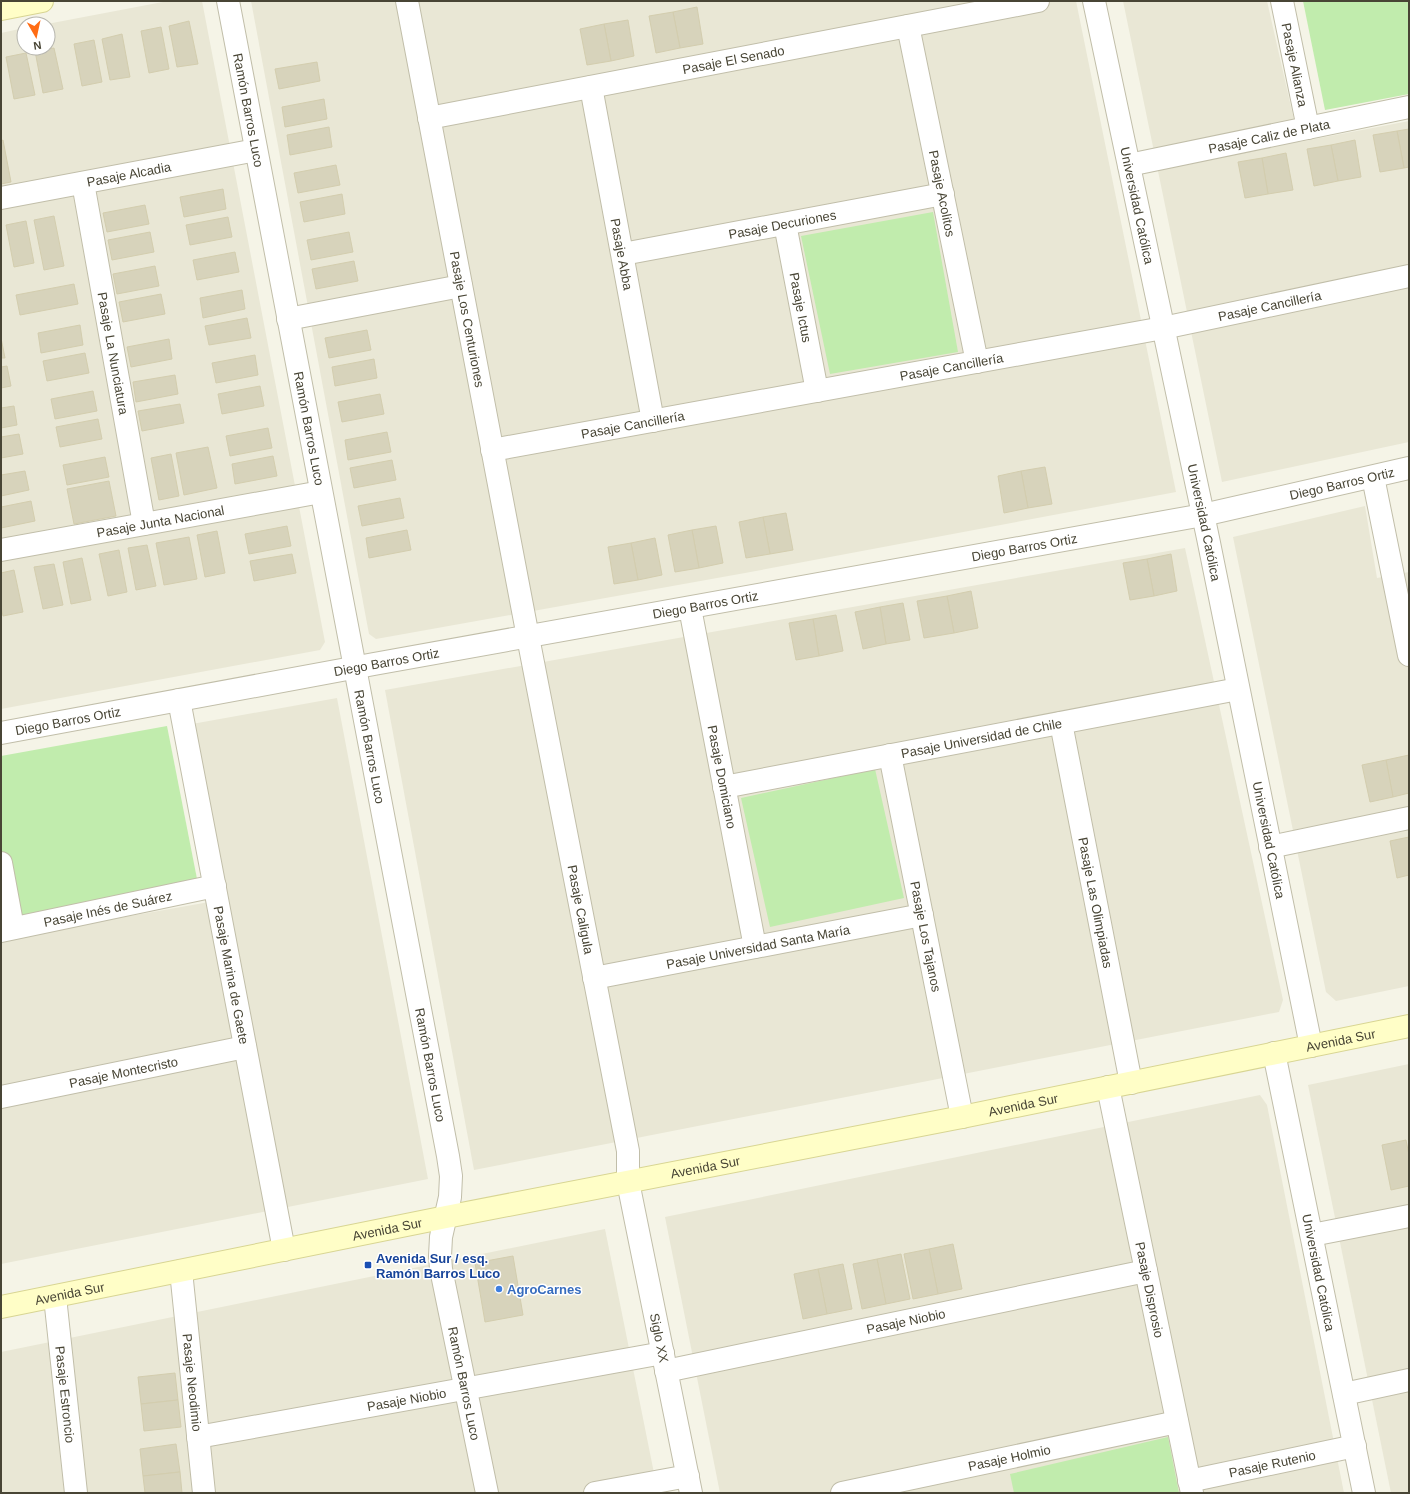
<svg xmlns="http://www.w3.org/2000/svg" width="1410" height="1494" font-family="Arial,sans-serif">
<rect width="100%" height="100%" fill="#f5f4e7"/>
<!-- residential -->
<g fill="#e9e7d5">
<path d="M168,1H202L325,642L320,650L1,709V33L24,28V48H48V24H47Z"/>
<path d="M251,1H1076L1176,492L745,573L376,639L369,634Z"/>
<path d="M1123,1H1267L1299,142L1409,121V442L1222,482Z"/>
<path d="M1365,506L1377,578L1409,572V986L1336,1001L1326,992L1233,537Z"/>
<path d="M1185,548L1283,1000L1279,1012L474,1170L385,690Z"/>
<path d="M337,698L428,1179L1,1264V939L226,899L192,724Z"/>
<path d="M1409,1064V1493H1391L1308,1085Z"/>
<path d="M1260,1095L1267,1105L1344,1493H720L665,1217Z"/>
<path d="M605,1229L658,1493H1V1352Z"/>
</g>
<!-- green -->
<g fill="#c1ecad">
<path d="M1303,1H1409V94L1325,110Z"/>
<path d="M933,212L958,352L830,374L801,236Z"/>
<path d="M167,726L199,889L16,922L1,848V756Z"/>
<path d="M875,769L904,898L770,927L741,798Z"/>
<path d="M1168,1437L1179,1493H1014L1010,1474Z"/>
</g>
<!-- building -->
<g fill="#d7d3bb" stroke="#d3cdae">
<path d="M697,7L703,44L680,48L673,12Z"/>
<path d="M673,12L680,48L656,53L649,16Z"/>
<path d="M628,20L634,56L611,61L604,24Z"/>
<path d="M189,21L198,64L177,67L169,26Z"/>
<path d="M604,24L611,61L587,65L580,29Z"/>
<path d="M161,27L169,69L149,73L141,31Z"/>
<path d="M122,34L130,77L110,80L102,39Z"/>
<path d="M94,40L102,82L82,86L74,44Z"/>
<path d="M54,48L63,89L43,93L35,51Z"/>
<path d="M26,53L35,95L14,99L6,57Z"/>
<path d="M317,62L320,81L279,89L275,69Z"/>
<path d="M324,99L327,119L285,127L282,107Z"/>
<path d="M329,127L332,147L290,155L287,135Z"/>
<path d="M1409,129V167L1404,168L1397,131Z"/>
<path d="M1397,131L1404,168L1380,172L1373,135Z"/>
<path d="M3,140L11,182L1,184V141Z"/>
<path d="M1355,140L1361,177L1338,181L1331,145Z"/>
<path d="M1331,145L1338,181L1314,186L1307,149Z"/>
<path d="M1286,153L1293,190L1268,194L1262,158Z"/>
<path d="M1262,158L1268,194L1245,198L1238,162Z"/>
<path d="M336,165L340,185L298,193L294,173Z"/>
<path d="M223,189L226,209L184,217L180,197Z"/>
<path d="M342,194L345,214L304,222L300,202Z"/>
<path d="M145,205L149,224L107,232L103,213Z"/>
<path d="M54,216L64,266L44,270L34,220Z"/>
<path d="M228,217L232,237L190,245L186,225Z"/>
<path d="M26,221L34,263L14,267L6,225Z"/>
<path d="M150,232L154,252L112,260L108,240Z"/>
<path d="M349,232L353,252L311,260L307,240Z"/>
<path d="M235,252L239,272L197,280L193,260Z"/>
<path d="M354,261L358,281L316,289L312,269Z"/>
<path d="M155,266L159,286L117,294L113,274Z"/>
<path d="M74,284L78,304L20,315L16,295Z"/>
<path d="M242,290L245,309L203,318L200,298Z"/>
<path d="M161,294L165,314L123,322L119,302Z"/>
<path d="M247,318L251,338L209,345L205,326Z"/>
<path d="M80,325L83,345L41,353L38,333Z"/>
<path d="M367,330L371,350L329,358L325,338Z"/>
<path d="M1,338L5,358H1Z"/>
<path d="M169,339L172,359L131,367L127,347Z"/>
<path d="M85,353L89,373L47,381L43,361Z"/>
<path d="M255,355L258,375L216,383L212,363Z"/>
<path d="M374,359L377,378L335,386L332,367Z"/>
<path d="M7,366L11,386L1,388V367Z"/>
<path d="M175,375L178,394L136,402L133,382Z"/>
<path d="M260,386L264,406L222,414L218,394Z"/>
<path d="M93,391L97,411L55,419L51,399Z"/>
<path d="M380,394L384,414L342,422L338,402Z"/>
<path d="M180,404L184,423L142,431L138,411Z"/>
<path d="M14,406L17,425L1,428V408Z"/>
<path d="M98,419L102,439L60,447L56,427Z"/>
<path d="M268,428L272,448L230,456L226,436Z"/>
<path d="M387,432L391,452L348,460L345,440Z"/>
<path d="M19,434L23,454L1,458V437Z"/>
<path d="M208,447L217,488L184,495L176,453Z"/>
<path d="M171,454L179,496L159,500L151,458Z"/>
<path d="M273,456L277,476L235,484L232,464Z"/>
<path d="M105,457L109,477L67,485L63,465Z"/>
<path d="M392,460L396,480L354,488L350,468Z"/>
<path d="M1045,467L1052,504L1028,508L1021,471Z"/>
<path d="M25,471L29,490L1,496V475Z"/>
<path d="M1021,471L1028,508L1004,513L998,476Z"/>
<path d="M109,481L116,516L74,524L67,489Z"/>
<path d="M400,498L404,518L362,526L358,506Z"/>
<path d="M31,501L35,521L1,528V507Z"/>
<path d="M786,513L793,550L770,554L763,517Z"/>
<path d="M763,517L770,554L746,558L739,522Z"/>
<path d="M287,526L291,546L249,554L245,534Z"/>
<path d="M716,526L723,563L699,568L692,530Z"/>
<path d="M407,530L411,550L369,558L366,538Z"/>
<path d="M692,530L699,568L675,572L668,535Z"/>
<path d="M217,531L225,573L205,577L197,535Z"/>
<path d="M189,537L197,579L164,585L156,543Z"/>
<path d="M655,538L662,575L638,580L631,543Z"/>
<path d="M631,543L638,580L614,584L608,547Z"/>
<path d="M147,545L156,586L136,590L128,548Z"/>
<path d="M119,550L127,592L108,596L99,554Z"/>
<path d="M292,554L296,573L254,581L250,561Z"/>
<path d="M1171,554L1177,591L1154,596L1147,559Z"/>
<path d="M82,558L91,600L71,604L63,562Z"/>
<path d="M1147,559L1154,596L1130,600L1123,563Z"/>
<path d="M54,564L63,605L43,609L34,567Z"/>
<path d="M14,570L23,612L3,616L1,607V573Z"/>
<path d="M971,591L978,628L954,633L947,596Z"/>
<path d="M947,596L954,633L924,638L917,601Z"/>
<path d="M903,603L910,640L886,644L880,607Z"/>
<path d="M880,607L886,644L863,649L855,612Z"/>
<path d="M836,615L843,651L819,656L813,619Z"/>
<path d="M813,619L819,656L796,660L789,623Z"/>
<path d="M1409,755V793L1393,797L1386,760Z"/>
<path d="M1386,760L1393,797L1370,802L1362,765Z"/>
<path d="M1409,837V875L1397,878L1390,841Z"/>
<path d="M1406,1140L1409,1155V1186L1391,1190L1382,1145Z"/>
<path d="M953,1244L962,1289L938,1294L929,1249Z"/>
<path d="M929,1249L938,1294L913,1299L904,1254Z"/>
<path d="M901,1254L910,1299L886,1304L877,1259Z"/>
<path d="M513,1256L523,1315L485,1322L475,1263Z"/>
<path d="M877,1259L886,1304L862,1309L853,1264Z"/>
<path d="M843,1264L852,1309L827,1314L818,1269Z"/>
<path d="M818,1269L827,1314L803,1319L794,1274Z"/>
<path d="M175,1373L178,1400L141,1404L138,1377Z"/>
<path d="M178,1400L181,1427L144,1431L141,1404Z"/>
<path d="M176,1444L180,1472L143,1476L140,1449Z"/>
<path d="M180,1472L182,1493H145L143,1476Z"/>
</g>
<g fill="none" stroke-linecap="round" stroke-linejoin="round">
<!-- street casing -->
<g stroke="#c1bea9" stroke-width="24">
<g id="street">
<path id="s1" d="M228,1L448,1156L451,1176L450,1197L441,1237L440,1256L441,1269L487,1493"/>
<path id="s2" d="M407,1L528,637L628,1151V1182L691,1493"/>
<path id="s3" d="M1094,1L1208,538L1311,1046"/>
<path id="s4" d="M1282,1L1308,128"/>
<path id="s5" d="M908,26L977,362"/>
<path id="s6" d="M591,87L653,421"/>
<path id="s7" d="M429,118L1038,1"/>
<path id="s8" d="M1129,165L1409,107"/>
<path id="s9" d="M83,183L144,524"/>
<path id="s10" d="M1,198L256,150"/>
<path id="s11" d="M785,224L817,391"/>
<path id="s12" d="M623,254L943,194"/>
<path d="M288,319L461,286"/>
<path id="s13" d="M492,450L1163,328L1409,276"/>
<path d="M1373,477L1409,655"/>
<path id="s14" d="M1,550L321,492"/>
<path id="s15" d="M690,608L755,947"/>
<path id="s16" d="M179,700L284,1250"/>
<path id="s17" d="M1061,723L1131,1083"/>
<path id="s18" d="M1,733L374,664L1203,515L1409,468"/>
<path id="s19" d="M890,755L962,1117"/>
<path id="s20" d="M724,787L1238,689"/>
<path d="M1270,847L1409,818"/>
<path d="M1,863L13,928"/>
<path id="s21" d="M1,931L215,886"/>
<path id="s22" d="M594,978L922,915"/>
<path id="s23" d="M1274,1053L1364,1493"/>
<path id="s24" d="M1108,1087L1192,1493"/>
<path id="s25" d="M1,1097L245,1047"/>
<path d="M1312,1235L1409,1216"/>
<path id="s26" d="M181,1271L204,1493"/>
<path id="s27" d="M55,1297L76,1493"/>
<path id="s28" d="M666,1371L1146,1271"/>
<path d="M1344,1394L1409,1380"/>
<path id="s29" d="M198,1437L663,1353"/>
<path id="s30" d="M1189,1481L1355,1446"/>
<path d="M595,1493L688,1476"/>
<path id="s31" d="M842,1493L1177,1422"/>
</g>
</g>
<!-- secondary casing -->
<g stroke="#d8d593" stroke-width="24">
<g id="secondary">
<path d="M1,9L42,1"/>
<path id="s32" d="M1,1307L446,1217L962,1117L1409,1026"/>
</g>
</g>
<!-- street -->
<use href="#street" stroke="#fff" stroke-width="22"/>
<!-- secondary -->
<use href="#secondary" stroke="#fffec7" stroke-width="22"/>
</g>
<!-- markers -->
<rect fill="#1a4fb4" stroke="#fff" stroke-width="1.5" x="364" y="1261" width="8" height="8" rx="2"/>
<circle fill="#3f7fe0" stroke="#fff" stroke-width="1.5" cx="499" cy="1289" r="4"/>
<g text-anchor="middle" stroke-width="3" stroke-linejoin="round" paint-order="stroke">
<!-- street labels -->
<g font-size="13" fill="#484535" stroke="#fff">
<text dy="5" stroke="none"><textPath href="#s7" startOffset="310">Pasaje El Senado</textPath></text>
<text dy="5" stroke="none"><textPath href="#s4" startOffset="65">Pasaje Alianza</textPath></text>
<text dy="5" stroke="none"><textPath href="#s1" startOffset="111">Ramón Barros Luco</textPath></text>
<text dy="5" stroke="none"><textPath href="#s8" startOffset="143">Pasaje Caliz de Plata</textPath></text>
<text dy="5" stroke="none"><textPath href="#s10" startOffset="130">Pasaje Alcadia</textPath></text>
<text dy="5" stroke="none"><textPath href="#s5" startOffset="171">Pasaje Acolitos</textPath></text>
<text dy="5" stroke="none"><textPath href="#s3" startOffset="209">Universidad Católica</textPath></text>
<text dy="5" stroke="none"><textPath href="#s12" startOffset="162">Pasaje Decuriones</textPath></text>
<text dy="5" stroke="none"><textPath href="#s6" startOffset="170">Pasaje Abba</textPath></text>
<text dy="5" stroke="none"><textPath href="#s13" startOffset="791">Pasaje Cancillería</textPath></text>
<text dy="5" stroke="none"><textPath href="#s11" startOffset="85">Pasaje Ictus</textPath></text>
<text dy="5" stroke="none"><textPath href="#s2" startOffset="324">Pasaje Los Centuriones</textPath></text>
<text dy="5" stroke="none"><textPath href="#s9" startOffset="173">Pasaje La Nunciatura</textPath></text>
<text dy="5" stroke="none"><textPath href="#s13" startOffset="467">Pasaje Cancillería</textPath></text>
<text dy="5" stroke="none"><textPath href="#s13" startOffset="143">Pasaje Cancillería</textPath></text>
<text dy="5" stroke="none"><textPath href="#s1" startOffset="435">Ramón Barros Luco</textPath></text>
<text dy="5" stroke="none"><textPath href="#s18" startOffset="1364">Diego Barros Ortiz</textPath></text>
<text dy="5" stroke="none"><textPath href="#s14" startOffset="162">Pasaje Junta Nacional</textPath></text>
<text dy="5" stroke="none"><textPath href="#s3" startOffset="533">Universidad Católica</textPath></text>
<text dy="5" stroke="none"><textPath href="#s18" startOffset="1040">Diego Barros Ortiz</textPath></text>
<text dy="5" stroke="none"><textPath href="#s18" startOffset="716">Diego Barros Ortiz</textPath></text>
<text dy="5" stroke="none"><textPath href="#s18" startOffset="392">Diego Barros Ortiz</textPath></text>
<text dy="5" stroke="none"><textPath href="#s18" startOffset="68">Diego Barros Ortiz</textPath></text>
<text dy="5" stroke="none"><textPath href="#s20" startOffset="262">Pasaje Universidad de Chile</textPath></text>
<text dy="5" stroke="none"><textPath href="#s1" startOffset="759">Ramón Barros Luco</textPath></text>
<text dy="5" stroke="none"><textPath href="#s15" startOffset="172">Pasaje Domiciano</textPath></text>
<text dy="5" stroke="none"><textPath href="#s3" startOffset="857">Universidad Católica</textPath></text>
<text dy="5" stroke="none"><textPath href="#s17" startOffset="183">Pasaje Las Olimpiadas</textPath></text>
<text dy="5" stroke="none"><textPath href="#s21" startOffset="109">Pasaje Inés de Suárez</textPath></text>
<text dy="5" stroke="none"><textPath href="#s2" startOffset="925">Pasaje Caligula</textPath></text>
<text dy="5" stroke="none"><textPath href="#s19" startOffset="185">Pasaje Los Tajanos</textPath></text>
<text dy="5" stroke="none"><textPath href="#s22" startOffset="167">Pasaje Universidad Santa María</textPath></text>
<text dy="5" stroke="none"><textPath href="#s16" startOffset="280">Pasaje Marina de Gaete</textPath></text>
<text dy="5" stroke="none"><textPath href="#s32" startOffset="1366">Avenida Sur</textPath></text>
<text dy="5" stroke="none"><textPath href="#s1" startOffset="1083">Ramón Barros Luco</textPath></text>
<text dy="5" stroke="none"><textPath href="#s25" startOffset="125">Pasaje Montecristo</textPath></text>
<text dy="5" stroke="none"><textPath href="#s32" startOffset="1042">Avenida Sur</textPath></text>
<text dy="5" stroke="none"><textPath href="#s32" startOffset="718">Avenida Sur</textPath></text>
<text dy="5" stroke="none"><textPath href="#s32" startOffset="394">Avenida Sur</textPath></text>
<text dy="5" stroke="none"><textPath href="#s23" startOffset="224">Universidad Católica</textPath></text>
<text dy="5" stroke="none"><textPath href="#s24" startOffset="207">Pasaje Disprosio</textPath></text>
<text dy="5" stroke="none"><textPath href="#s32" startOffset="70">Avenida Sur</textPath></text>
<text dy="5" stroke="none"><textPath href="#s28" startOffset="245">Pasaje Niobio</textPath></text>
<text dy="5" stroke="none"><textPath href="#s2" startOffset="1361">Siglo XX</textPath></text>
<text dy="5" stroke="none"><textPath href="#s26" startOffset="112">Pasaje Neodimio</textPath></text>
<text dy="5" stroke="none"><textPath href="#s1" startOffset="1407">Ramón Barros Luco</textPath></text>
<text dy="5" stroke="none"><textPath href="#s27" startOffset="98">Pasaje Estroncio</textPath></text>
<text dy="5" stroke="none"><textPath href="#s29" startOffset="212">Pasaje Niobio</textPath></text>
<text dy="5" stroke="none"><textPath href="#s31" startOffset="171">Pasaje Holmio</textPath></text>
<text dy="5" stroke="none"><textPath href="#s30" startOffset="85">Pasaje Rutenio</textPath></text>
</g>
<!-- transit labels -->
<g font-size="13" font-weight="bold" fill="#164399" stroke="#fff" text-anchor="start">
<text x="376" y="1263">Avenida Sur / esq.<tspan x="376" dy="15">Ramón Barros Luco</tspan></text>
</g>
<!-- shop labels -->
<g font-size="13" font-weight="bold" fill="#366cbe" stroke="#fff" text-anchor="start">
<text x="507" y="1294">AgroCarnes</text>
</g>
</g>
<!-- border -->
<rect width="1410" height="1494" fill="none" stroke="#484535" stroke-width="4"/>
<!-- north arrow -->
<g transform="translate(36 36) rotate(171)"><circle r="19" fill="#ffffff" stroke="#b6b5ae"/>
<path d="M0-3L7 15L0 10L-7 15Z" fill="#ff6c14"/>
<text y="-6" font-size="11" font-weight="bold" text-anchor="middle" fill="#484535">N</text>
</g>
</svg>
